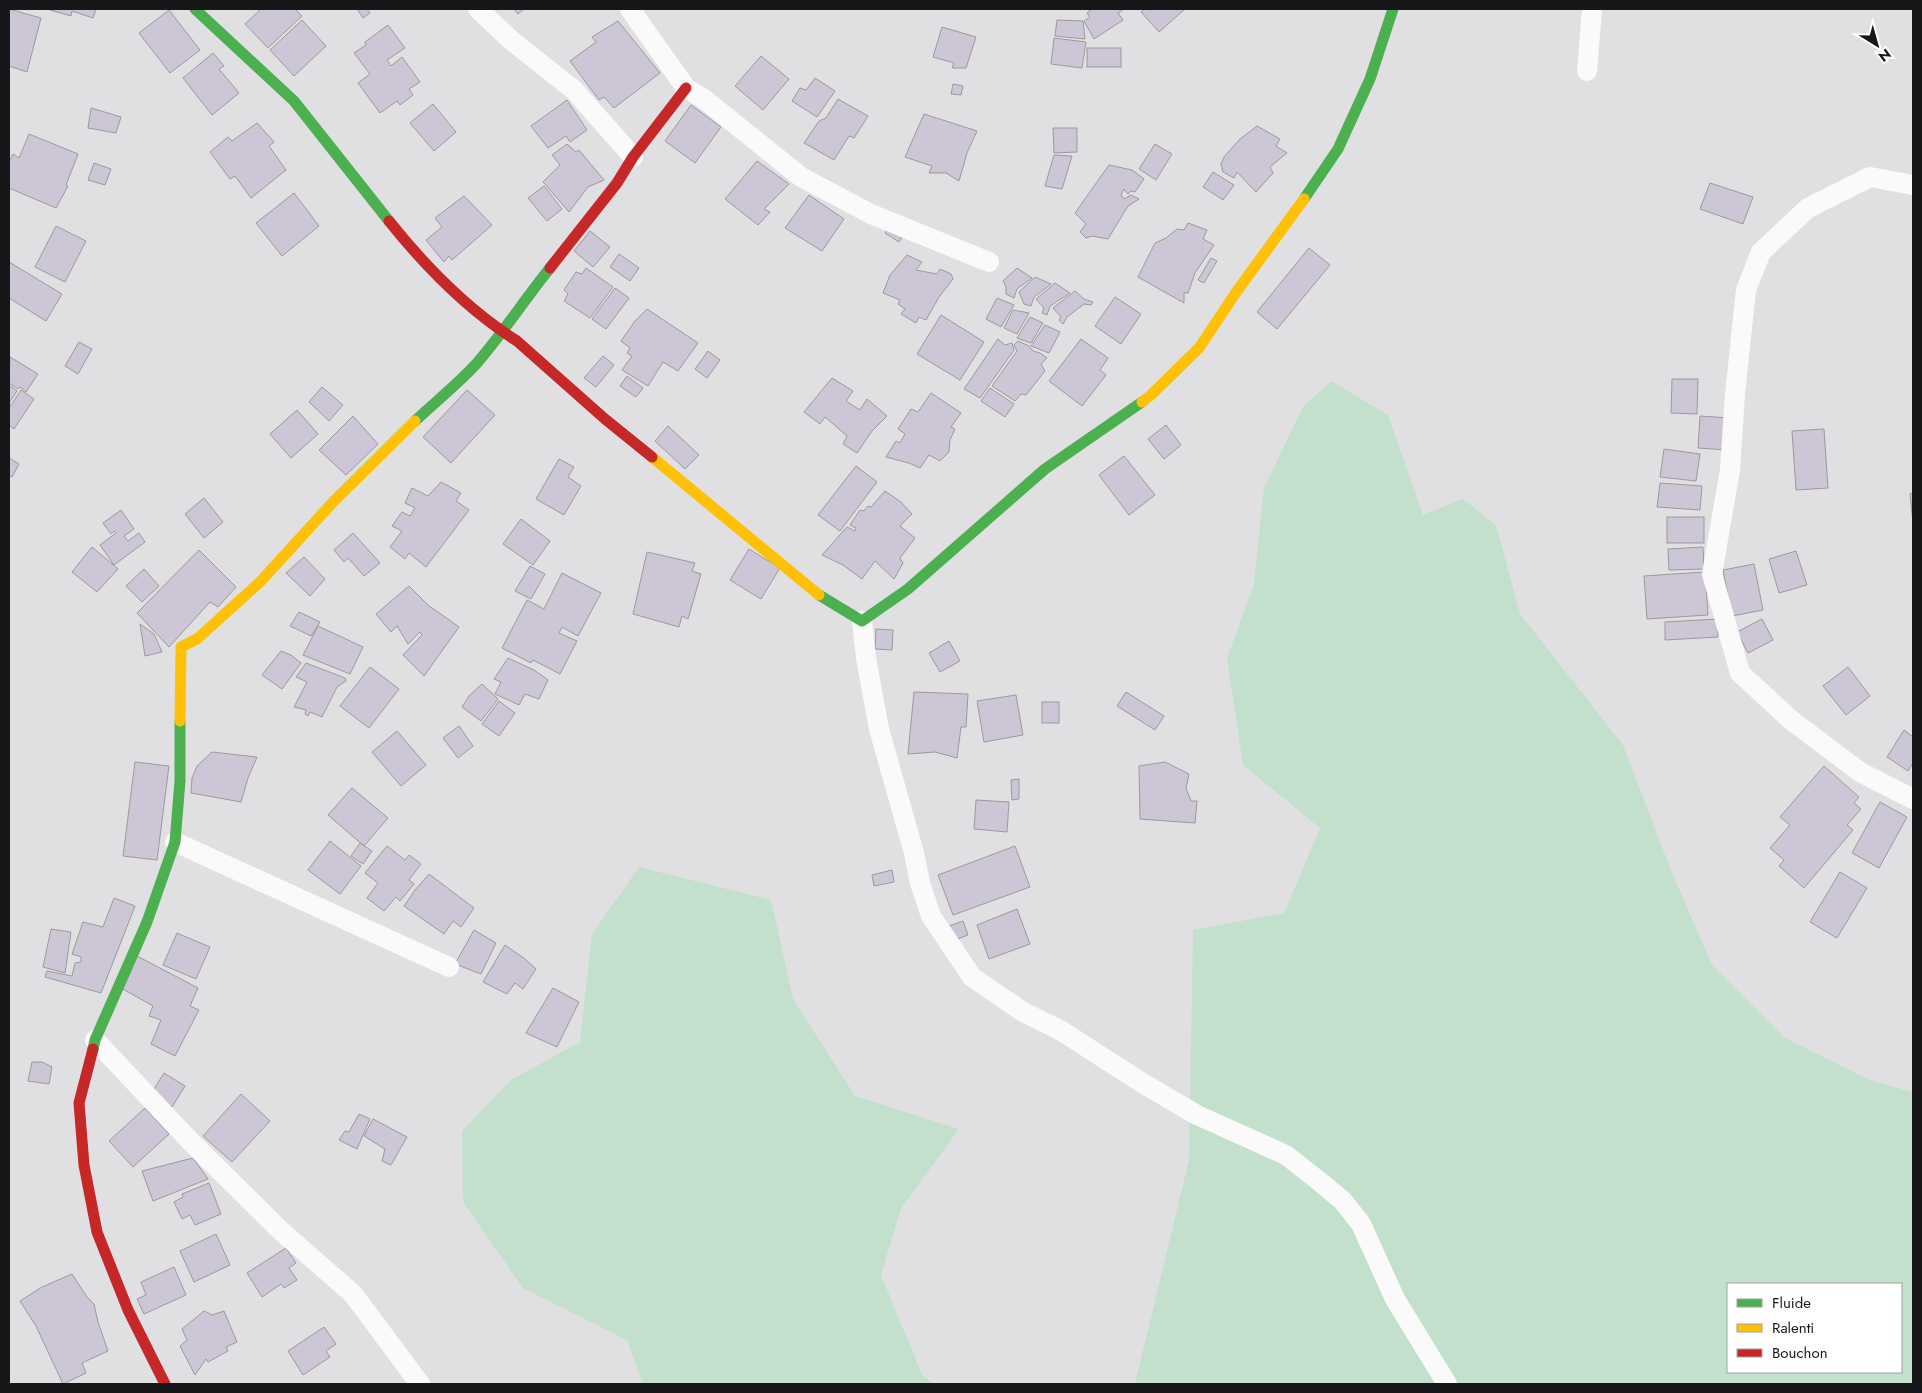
<svg xmlns="http://www.w3.org/2000/svg" width="1922" height="1393" font-family="Jost,sans-serif">
<rect width="100%" height="100%" fill="#e0e0e3"/>
<!-- green -->
<g fill="#c2e0cb" fill-rule="evenodd">
<path d="M1331,381L1388,415L1423,515L1463,499L1496,525L1520,614L1623,745L1672,873L1712,965L1785,1038L1872,1081L1913,1092V1384H1135L1189,1160L1193,930L1284,913L1320,828L1243,765L1227,658L1254,584L1264,488L1303,407ZM1728,1284H1901V1372H1728Z"/>
<path d="M639,867L771,900L793,999L855,1096L959,1129L901,1208L881,1275L922,1375L934,1384H643L627,1340L523,1288L463,1202L462,1131L511,1080L580,1042L592,934Z"/>
</g>
<!-- building -->
<g fill="#ccc6d6" stroke="#9a9a9c">
<path d="M9,9L41,18L27,72L9,66Z"/>
<path d="M47,9H96L93,18L72,11L71,16Z"/>
<path d="M261,9H295L302,16L268,48L245,24Z"/>
<path d="M357,9H367L370,13L363,18Z"/>
<path d="M514,9H524L518,14Z"/>
<path d="M1088,9H1124L1118,13L1123,20L1094,39L1084,21L1090,17L1087,13L1090,11Z"/>
<path d="M1145,9H1185L1159,32L1141,12Z"/>
<path d="M169,10L200,50L170,73L139,33Z"/>
<path d="M302,20L326,46L294,76L270,50Z"/>
<path d="M1057,20L1083,21L1085,39L1055,36Z"/>
<path d="M618,21L660,73L614,108L604,97L599,100L570,61L596,42L592,37Z"/>
<path d="M388,25L405,48L387,60L391,66L402,57L420,82L409,89L413,95L400,105L397,101L380,113L358,83L370,74L354,53L366,45L365,42Z"/>
<path d="M942,27L976,37L966,68H952L954,63L933,57Z"/>
<path d="M1054,38L1086,42L1082,68L1051,64Z"/>
<rect x="1087" y="48" width="34" height="19"/>
<path d="M213,53L224,66L219,69L239,93L212,115L183,78Z"/>
<path d="M761,56L789,79L763,110L735,86Z"/>
<path d="M815,78L835,91L817,117L792,101L800,88L806,90Z"/>
<path d="M953,84L963,86L961,95L951,94Z"/>
<path d="M838,99L868,116L854,138L849,136L834,160L804,143L819,121L826,118Z"/>
<path d="M567,100L587,130L570,142L566,136L548,148L531,126Z"/>
<path d="M433,104L456,132L434,151L410,123Z"/>
<path d="M691,105L721,127L695,163L665,141Z"/>
<path d="M91,108L121,117L116,133L88,128Z"/>
<path d="M924,114L977,131L967,153L959,181L946,173H929L932,166L905,157Z"/>
<path d="M257,123L274,142L269,146L286,170L251,198L235,176L230,179L210,152L228,137L232,141Z"/>
<path d="M1257,126L1280,139L1276,146L1287,153L1270,167L1273,173L1256,192L1237,172L1234,178L1223,172L1221,164L1224,157L1239,140Z"/>
<path d="M1053,128H1077V152L1054,153Z"/>
<path d="M29,134L78,154L66,185L68,186L56,208L9,188V162L13,154L19,158Z"/>
<path d="M567,144L576,152L579,150L604,180L588,187L569,212L543,182L560,165L552,155Z"/>
<path d="M1155,144L1172,154L1156,180L1139,169Z"/>
<path d="M1054,155L1072,156L1062,189L1045,186Z"/>
<path d="M757,161L789,184L764,209L770,212L758,225L725,199Z"/>
<path d="M94,163L111,169L105,185L88,180Z"/>
<path d="M1109,165L1132,170L1144,179L1135,192L1131,191L1128,194L1124,189L1121,195L1124,199L1131,195L1139,199L1128,206L1108,239L1092,236L1086,238L1080,232L1086,224L1075,213Z"/>
<path d="M1213,172L1234,185L1223,200L1203,187Z"/>
<path d="M1710,183L1753,197L1743,224L1700,209Z"/>
<path d="M544,186L562,209L547,221L528,198Z"/>
<path d="M294,193L319,226L282,256L256,223Z"/>
<path d="M809,195L844,219L822,251L785,228Z"/>
<path d="M464,196L492,225L452,260L449,256L444,262L426,240L442,227L435,218Z"/>
<path d="M1188,223L1207,230L1203,239L1214,245L1195,273L1188,293H1184V303L1138,277L1155,243L1166,238L1177,229L1184,230Z"/>
<path d="M891,224L905,232L899,242L885,233Z"/>
<path d="M56,226L86,241L65,282L35,267Z"/>
<path d="M590,231L610,247L593,267L574,251Z"/>
<path d="M1309,248L1330,265L1277,329L1257,312Z"/>
<path d="M619,254L639,268L630,281L610,267Z"/>
<path d="M907,255L922,262L916,270L937,274L940,269L951,274L953,279L939,297L926,320L919,317L916,323L901,314L905,309L898,304L900,300L883,293L890,275Z"/>
<path d="M1211,258L1217,261L1204,283L1198,280Z"/>
<path d="M9,262L62,294L46,321L9,298Z"/>
<path d="M586,268L613,287L590,318L564,301L568,294L564,290L576,272L582,274Z"/>
<path d="M1017,268L1032,278L1017,289L1014,298L1006,294V287L1003,281Z"/>
<path d="M1035,277L1051,284L1034,297L1031,306L1024,304L1019,292Z"/>
<path d="M1055,283L1070,293L1050,306L1047,315L1042,313L1044,308L1036,299Z"/>
<path d="M615,288L629,298L606,329L592,319Z"/>
<path d="M1075,291L1084,299L1093,302L1091,305L1084,304L1067,317L1063,324L1059,320L1061,317L1053,308Z"/>
<path d="M1115,297L1141,314L1121,344L1095,326Z"/>
<path d="M997,298L1014,305L1001,327L986,319Z"/>
<path d="M647,309L698,343L678,371L663,362L648,386L622,370L632,356L627,353L630,348L621,341L635,321Z"/>
<path d="M1013,310L1029,313L1017,334L1004,328Z"/>
<path d="M941,315L984,342L960,380L917,354Z"/>
<path d="M1030,317L1043,323L1031,343L1017,338Z"/>
<path d="M1045,325L1060,332L1049,353L1031,346Z"/>
<path d="M998,339L1005,345L1012,343L1014,350L980,398L964,389Z"/>
<path d="M1081,339L1108,358L1100,370L1106,375L1082,406L1049,381Z"/>
<path d="M1018,341L1029,346L1033,351L1040,353L1047,358L1041,364L1045,371L1026,395L1021,394L1015,401L992,386L1017,351L1014,345Z"/>
<path d="M79,342L92,349L78,374L65,366Z"/>
<path d="M708,351L720,360L707,378L695,369Z"/>
<path d="M603,356L614,365L596,387L584,378Z"/>
<path d="M10,357L38,374L26,392L20,387L18,389L9,383L10,379L9,378Z"/>
<path d="M627,376L643,388L636,397L620,386Z"/>
<path d="M832,378L853,391L846,401L860,410L867,399L887,416L872,431L857,453L843,444L847,436L825,417L820,424L804,412Z"/>
<path d="M1672,379H1698L1697,414L1671,413Z"/>
<path d="M9,385L17,391L9,403Z"/>
<path d="M322,387L343,405L329,421L309,402Z"/>
<path d="M990,388L1014,404L1005,417L981,401Z"/>
<path d="M21,390L34,399L14,429L9,425V408Z"/>
<path d="M467,390L495,415L451,463L423,437Z"/>
<path d="M931,393L961,413L951,427L955,429L950,440L949,452L940,461L929,455L920,468L909,463L886,457L896,441L900,443L905,434L898,429L911,409L918,412Z"/>
<path d="M297,410L318,434L291,458L270,434Z"/>
<path d="M353,416L378,444L346,475L319,450Z"/>
<path d="M1700,416L1729,418L1727,450L1698,448Z"/>
<path d="M1166,425L1181,445L1164,459L1148,439Z"/>
<path d="M668,426L699,455L685,469L655,441Z"/>
<path d="M1824,429L1828,488L1796,490L1792,431Z"/>
<path d="M1664,449L1700,454L1696,481L1660,477Z"/>
<path d="M1124,456L1155,495L1129,515L1099,475Z"/>
<path d="M9,458L19,464L12,477L9,475Z"/>
<path d="M559,459L574,467L568,477L581,486L564,515L536,499Z"/>
<path d="M856,466L877,482L840,531L818,515Z"/>
<path d="M441,482L461,493L456,501L469,510L426,567L409,553L405,559L390,547L402,531L392,526L402,512L410,516L415,508L405,503L412,488L428,496Z"/>
<path d="M1660,483L1702,486L1700,510L1657,507Z"/>
<path d="M885,491L901,502L912,514L900,526L915,538L900,558L903,563L894,579L875,561L862,579L843,565L822,555L847,527L855,531L856,528L850,525L860,510L864,511L868,506L871,507Z"/>
<path d="M1913,493V523L1910,494Z"/>
<path d="M204,498L223,522L204,538L185,514Z"/>
<path d="M121,510L134,529L124,536L128,541L139,533L145,542L114,565L100,545L116,533L114,531L111,534L103,523Z"/>
<rect x="1667" y="517" width="37" height="26"/>
<path d="M521,519L550,541L533,565L503,544Z"/>
<path d="M353,533L380,563L364,576L348,558L344,562L334,550Z"/>
<path d="M92,547L118,569L97,592L72,572Z"/>
<path d="M1703,547L1704,569L1669,570L1668,549Z"/>
<path d="M749,549L780,568L761,599L730,580Z"/>
<path d="M199,550L236,587L218,607L210,602L169,647L137,613Z"/>
<path d="M1796,551L1807,585L1779,593L1769,559Z"/>
<path d="M647,552L695,563L692,571L701,574L688,619L682,616L679,627L633,614Z"/>
<path d="M304,557L325,579L310,596L286,573Z"/>
<path d="M1754,564L1763,610L1732,616L1723,570Z"/>
<path d="M530,566L545,574L531,599L515,591Z"/>
<path d="M144,569L159,586L142,602L126,586Z"/>
<path d="M1705,572L1708,615L1647,619L1644,576Z"/>
<path d="M562,573L601,593L578,636L562,627L559,633L577,641L560,674L533,660L531,663L502,648L527,600L544,609Z"/>
<path d="M409,586L428,605L459,627L424,676L403,655L422,635L420,632L408,644L397,626L391,632L376,614Z"/>
<path d="M299,612L320,622L311,636L290,626Z"/>
<path d="M1717,619L1718,637L1665,640V622Z"/>
<path d="M1762,619L1773,640L1748,653L1737,632Z"/>
<path d="M140,624L154,634L162,652L145,656Z"/>
<path d="M318,626L363,647L350,674L303,655Z"/>
<path d="M876,629L893,630L892,650L875,649Z"/>
<path d="M949,641L960,661L940,672L929,653Z"/>
<path d="M281,651L291,655L301,663L282,689L262,675Z"/>
<path d="M508,658L534,670L548,680L539,699L525,694L519,705L495,694L501,682L494,679Z"/>
<path d="M306,663L345,678L346,681L337,687L322,717L310,712L308,716L305,714L306,710L294,707L307,682L296,677Z"/>
<path d="M370,667L399,689L369,728L340,706Z"/>
<path d="M1848,667L1870,696L1846,715L1823,686Z"/>
<path d="M482,684L498,699L481,721L462,707L469,696Z"/>
<path d="M914,692L968,694L966,727H961L957,758L935,752L908,754Z"/>
<path d="M1126,692L1164,716L1155,730L1117,706Z"/>
<path d="M1016,695L1023,735L984,742L977,701Z"/>
<path d="M499,701L515,713L499,736L482,724Z"/>
<rect x="1042" y="702" width="17" height="21"/>
<path d="M459,726L473,746L458,758L443,738Z"/>
<path d="M1904,730L1913,737V763L1908,771L1887,757Z"/>
<path d="M397,731L426,765L401,786L372,752Z"/>
<path d="M212,752L257,757L248,778L241,802L191,793L192,778L197,766Z"/>
<path d="M135,762L169,766L157,860L123,856Z"/>
<path d="M1165,762L1189,774L1186,788L1191,801H1197L1195,823L1140,819L1139,766Z"/>
<path d="M1824,766L1859,797L1854,803L1861,809L1847,825L1853,830L1804,888L1779,866L1784,860L1770,848L1790,825L1780,817Z"/>
<path d="M1019,779V799L1012,800L1011,780Z"/>
<path d="M352,788L388,818L364,846L328,815Z"/>
<path d="M976,800L1009,802L1007,832L974,829Z"/>
<path d="M1880,802L1907,817L1879,868L1852,853Z"/>
<path d="M330,841L361,866L340,894L308,870Z"/>
<path d="M360,843L372,851L363,864L351,856Z"/>
<path d="M387,846L405,860L409,855L421,864L409,880L414,884L400,901L396,897L384,911L367,898L378,883L365,873Z"/>
<path d="M1015,846L1030,887L953,915L938,875Z"/>
<path d="M892,870L894,882L874,886L872,875Z"/>
<path d="M1840,872L1867,888L1837,938L1810,922Z"/>
<path d="M429,874L474,908L461,927L453,921L444,934L404,906L415,890Z"/>
<path d="M114,898L135,906L101,993L45,977L47,971L72,976L75,963L81,962V957L72,954L83,922L103,927Z"/>
<path d="M1017,909L1030,944L989,959L977,925Z"/>
<path d="M963,921L968,935L954,940L949,926Z"/>
<path d="M51,929L71,932L65,973L43,967Z"/>
<path d="M474,930L496,943L481,974L455,964Z"/>
<path d="M177,933L210,947L196,979L163,965Z"/>
<path d="M505,945L525,959L536,969L523,989L515,983L507,994L483,982Z"/>
<path d="M137,956L198,988L190,1006L199,1010L175,1056L151,1044L161,1020L149,1016L153,1006L121,988Z"/>
<path d="M553,988L579,1002L557,1047L526,1033Z"/>
<path d="M32,1062H42L52,1067L49,1084L28,1081Z"/>
<path d="M164,1073L185,1086L172,1107L151,1094Z"/>
<path d="M241,1094L270,1121L232,1162L203,1136Z"/>
<path d="M145,1108L169,1134L133,1167L109,1141Z"/>
<path d="M359,1114L370,1119L357,1149L339,1140L345,1131L349,1132Z"/>
<path d="M373,1119L407,1137L391,1165L382,1161L385,1149L364,1136Z"/>
<path d="M193,1158L208,1179L153,1201L142,1171Z"/>
<path d="M209,1183L221,1214L195,1225L190,1215L182,1219L174,1202L183,1197L182,1194Z"/>
<path d="M216,1234L230,1265L194,1282L180,1251Z"/>
<path d="M286,1248L296,1263L289,1268L297,1280L284,1288L281,1284L262,1297L247,1273Z"/>
<path d="M174,1267L186,1295L144,1314L137,1299L146,1295L141,1282Z"/>
<path d="M72,1274L87,1297L94,1304L98,1322L108,1351L82,1363L86,1373L63,1384L36,1326L20,1301L42,1287Z"/>
<path d="M204,1311L212,1315L224,1311L237,1342L226,1347L228,1351L208,1362L206,1359L195,1375L180,1346L187,1340L182,1329Z"/>
<path d="M324,1327L336,1344L326,1351L330,1357L303,1375L288,1351Z"/>
</g>
<g fill="none" stroke-linecap="round" stroke-linejoin="round">
<!-- street -->
<g stroke="#fafafb" stroke-width="20">
<path d="M478,9L512,41L574,90L633,157"/>
<path d="M630,9L686,88L704,99L801,177L871,214L989,262"/>
<path d="M1587,71L1592,9"/>
<path d="M1913,185L1870,177L1808,208L1761,252L1746,290L1735,394L1730,470L1712,574L1740,673L1791,720L1860,772L1913,799"/>
<path d="M862,621L866,658L879,729L914,853L920,883L931,916L972,977L1023,1012L1060,1030L1144,1084L1197,1115L1286,1155L1319,1181L1343,1201L1361,1224L1395,1299L1447,1384"/>
<path d="M175,842L449,967"/>
<path d="M95,1040L192,1143L281,1231L353,1294L420,1384"/>
</g>
<!-- fast -->
<g stroke="#4caf50" stroke-width="11">
<path d="M195,9L294,101L389,221"/>
<path d="M1304,199L1338,149L1370,79L1393,9"/>
<path d="M415,421C435,402 458,384 477,363C503,333 525,299 550,268"/>
<path d="M819,595L862,621L908,589L1045,469L1142,402"/>
<path d="M93,1049L95,1040L147,922L175,842L180,781V721"/>
</g>
<!-- slow -->
<g stroke="#ffc107" stroke-width="11">
<path d="M1142,402L1151,395L1199,348L1237,291L1304,199"/>
<path d="M652,457L819,595"/>
<path d="M180,721L181,647L197,639L260,582L334,501L415,421"/>
</g>
<!-- jam -->
<g stroke="#c62828" stroke-width="11">
<path d="M389,221C425,266 468,310 517,341L605,419L652,457"/>
<path d="M550,268L617,183L633,157L686,88"/>
<path d="M93,1049L79,1103L84,1165L97,1232L128,1310L165,1384"/>
</g>
</g>
<!-- border -->
<rect width="1922" height="1393" fill="none" stroke="#171719" stroke-width="20"/>
<!-- legend -->
<rect x="1727" y="1283" width="175" height="90" fill="#ffffff" stroke="#a2a2a3"/>
<rect x="1737" y="1299" width="25" height="8" fill="#4caf50" stroke="#a2a2a3"/>
<text x="1772" y="1308" font-size="15" fill="#171719">Fluide</text>
<rect x="1737" y="1324" width="25" height="8" fill="#ffc107" stroke="#a2a2a3"/>
<text x="1772" y="1333" font-size="15" fill="#171719">Ralenti</text>
<rect x="1737" y="1349" width="25" height="8" fill="#c62828" stroke="#a2a2a3"/>
<text x="1772" y="1358" font-size="15" fill="#171719">Bouchon</text>
<!-- north arrow -->
<g transform="translate(1877 45) rotate(143)" stroke="#ffffff" stroke-width="4" paint-order="stroke">
<path d="M0-4L9 19L0 12L-9 19Z" fill="#171719"/>
<text y="-8" font-size="14" font-weight="bold" text-anchor="middle" fill="#171719">N</text>
</g>
</svg>
